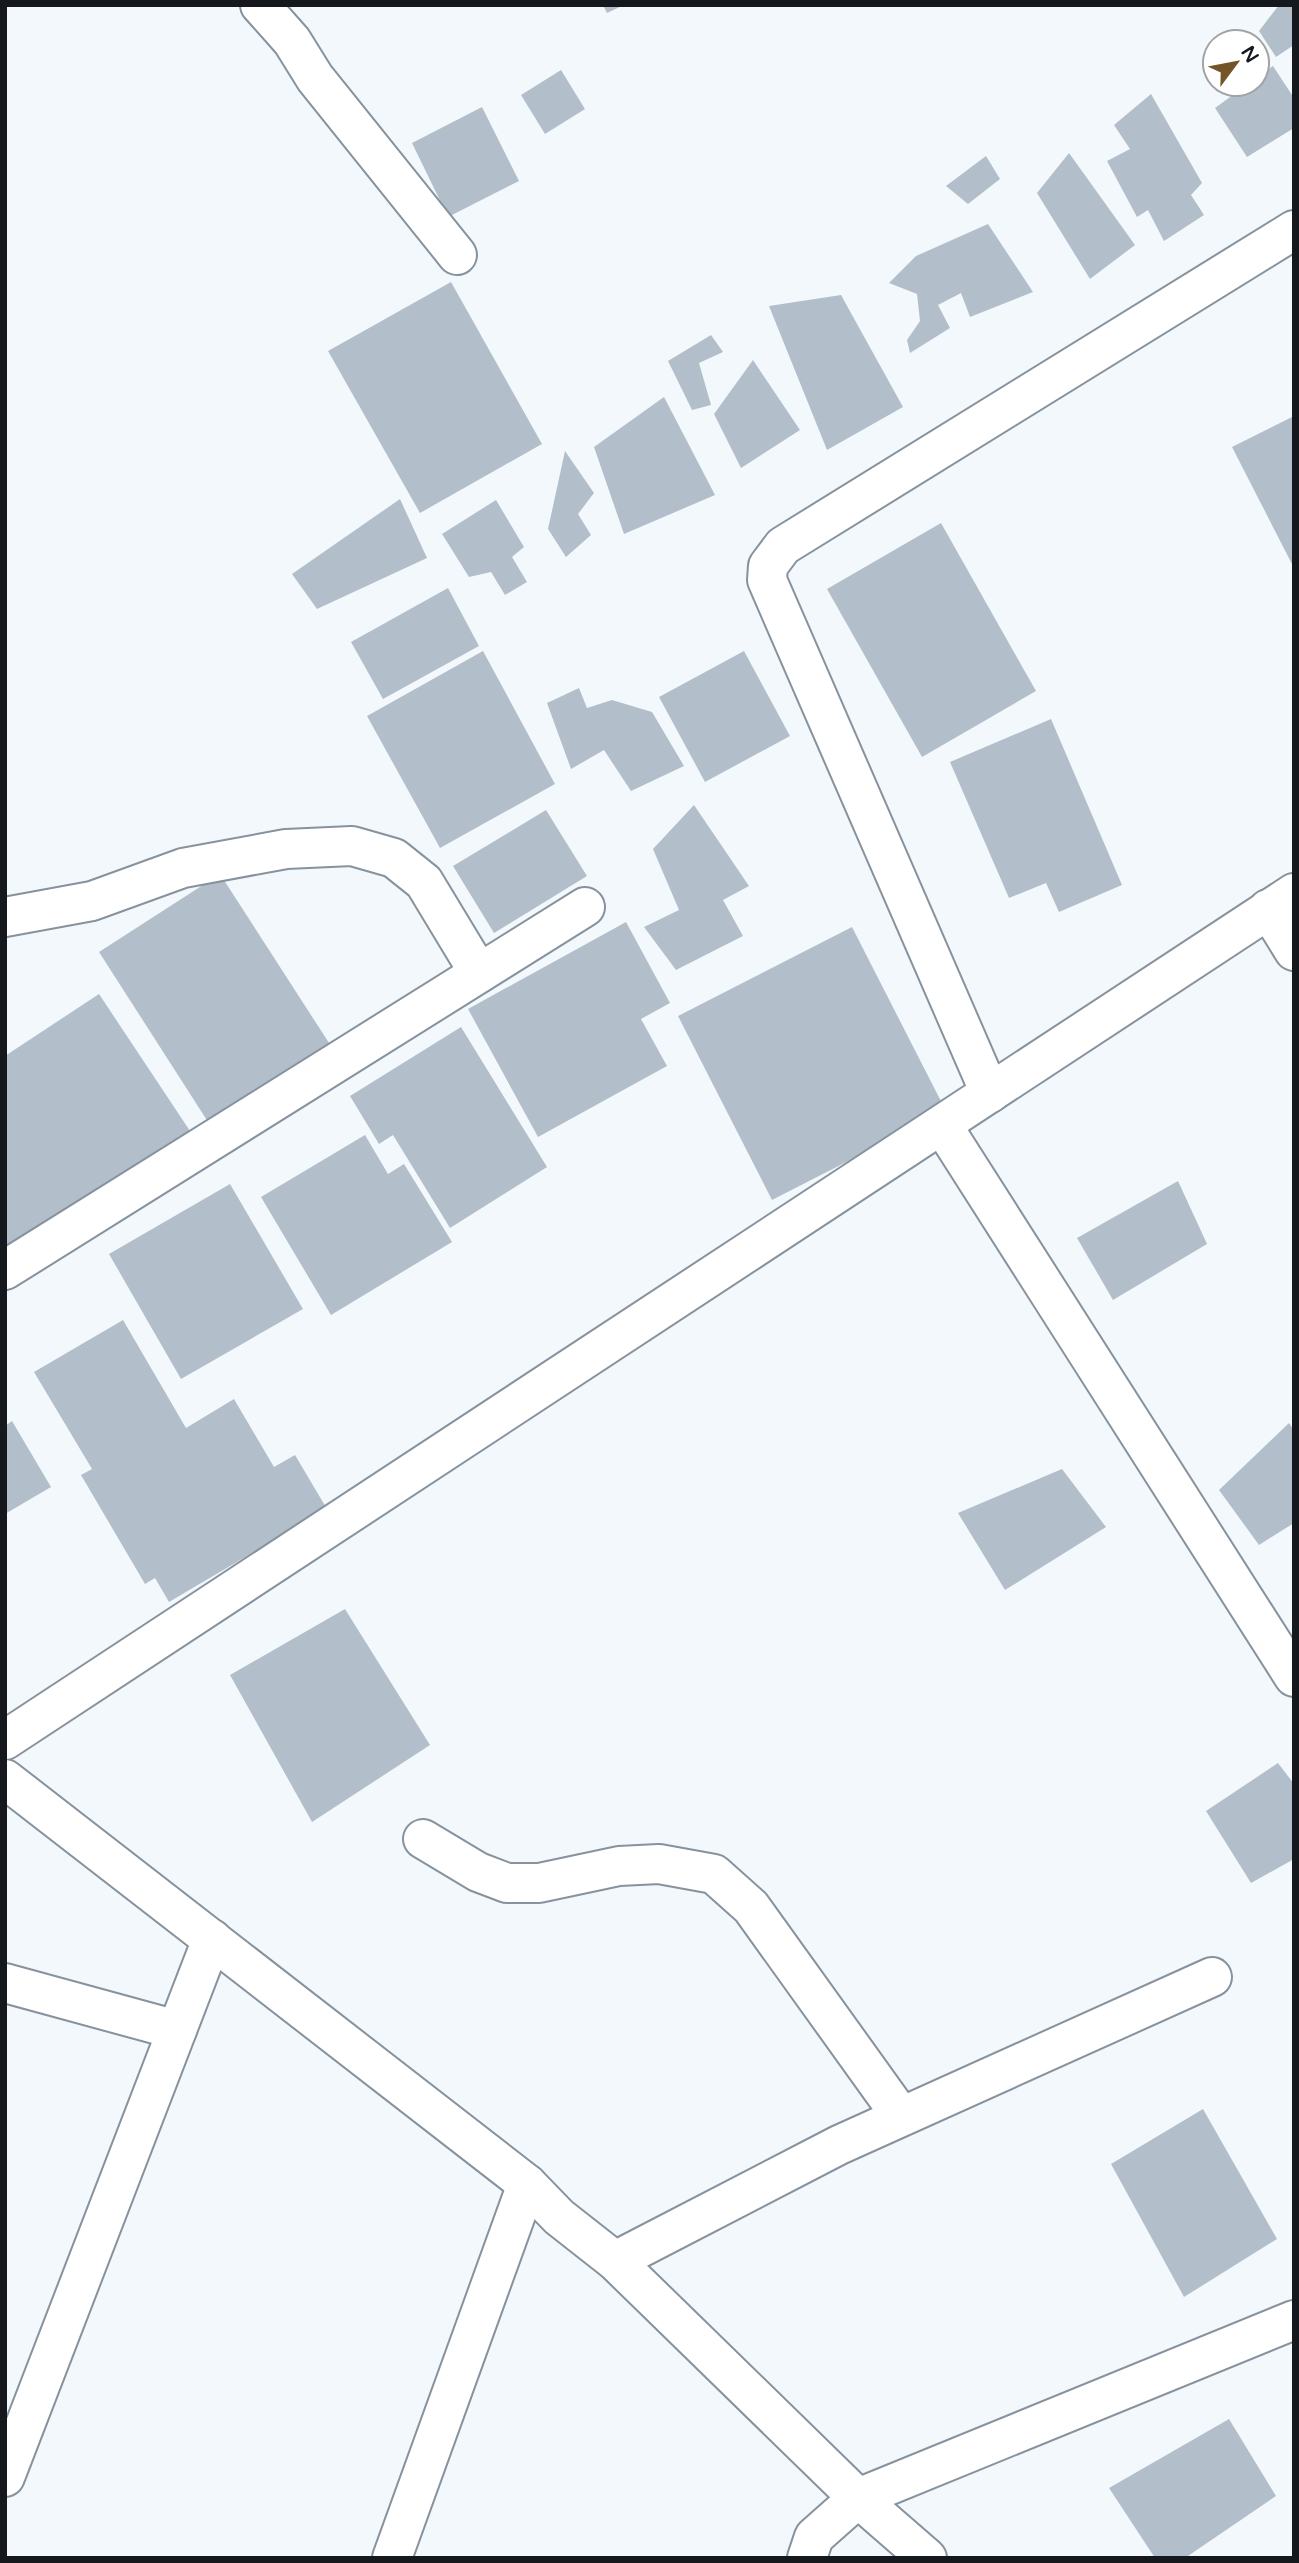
<svg xmlns="http://www.w3.org/2000/svg" width="1299" height="2563" font-family="'Varela Round',sans-serif">
<rect width="100%" height="100%" fill="#f3f8fd"/>
<!-- building -->
<g fill="#b2bfca">
<path d="M603,5H624L607,13Z"/>
<path d="M1279,5H1294V45L1276,57L1259,31Z"/>
<path d="M1273,66L1294,98V128L1247,157L1215,108L1248,84H1257V77Z"/>
<path d="M561,70L585,109L545,134L521,95Z"/>
<path d="M1151,94L1202,183L1191,195L1204,215L1164,241L1148,210L1137,217L1107,161L1130,149L1114,125Z"/>
<path d="M482,107L519,181L448,217L412,143Z"/>
<path d="M1069,153L1135,245L1090,279L1037,193Z"/>
<path d="M986,156L1000,179L968,204L946,186Z"/>
<path d="M988,224L1033,292L970,317L961,293L938,305L950,328L910,353L907,340L920,321L917,294L889,283L916,256Z"/>
<path d="M451,282L542,444L420,513L328,351Z"/>
<path d="M841,295L903,407L827,450L769,306Z"/>
<path d="M711,335L723,352L699,363L711,405L692,410L668,361Z"/>
<path d="M753,360L800,430L741,468L714,414Z"/>
<path d="M664,397L715,495L624,534L594,447Z"/>
<path d="M1294,416V568L1232,447Z"/>
<path d="M565,451L594,493L578,514L591,535L566,557L548,529Z"/>
<path d="M400,499L427,558L317,609L292,574Z"/>
<path d="M496,500L524,547L512,557L527,582L505,595L491,572L469,577L442,534Z"/>
<path d="M941,523L1036,691L922,757L827,589Z"/>
<path d="M448,588L479,646L383,699L351,642Z"/>
<path d="M483,651L555,784L440,848L367,716Z"/>
<path d="M744,651L790,736L705,782L659,697Z"/>
<path d="M579,688L587,708L612,700L652,712L684,766L631,791L604,750L571,769L547,703Z"/>
<path d="M1051,719L1122,885L1059,912L1046,883L1009,898L950,762Z"/>
<path d="M694,805L749,886L723,900L743,936L676,970L644,927L679,910L653,849Z"/>
<path d="M546,810L587,876L494,933L453,866Z"/>
<path d="M220,874L331,1046L210,1125L99,952Z"/>
<path d="M626,922L670,1003L641,1019L667,1066L538,1137L468,1009Z"/>
<path d="M852,927L946,1111L772,1200L678,1016Z"/>
<path d="M99,994L196,1140L5,1266V1056Z"/>
<path d="M461,1027L547,1167L450,1228L393,1135L379,1144L350,1096Z"/>
<path d="M365,1135L388,1174L404,1164L452,1242L331,1315L261,1197Z"/>
<path d="M1178,1181L1207,1244L1113,1300L1077,1238Z"/>
<path d="M230,1184L303,1309L181,1379L109,1254Z"/>
<path d="M123,1320L186,1428L234,1399L274,1467L295,1455L327,1509L169,1602L155,1578L145,1584L81,1475L92,1469L34,1372Z"/>
<path d="M12,1421L51,1487L5,1514V1426Z"/>
<path d="M1289,1423L1294,1430V1523L1259,1545L1219,1490Z"/>
<path d="M1062,1469L1106,1527L1005,1590L958,1513Z"/>
<path d="M345,1609L430,1745L312,1822L230,1675Z"/>
<path d="M1278,1763L1294,1784V1859L1251,1883L1206,1811Z"/>
<path d="M1203,2109L1277,2239L1184,2297L1111,2164Z"/>
<path d="M1229,2419L1276,2496L1185,2558H1155L1109,2488Z"/>
</g>
<g fill="none" stroke-linecap="round" stroke-linejoin="round">
<!-- minor casing -->
<g stroke="#86929d" stroke-width="42">
<g id="minor">
<path d="M260,5L292,41L315,78L457,255"/>
<path d="M1268,909L1294,951"/>
<path d="M5,917L92,901L183,868L286,849L352,846L394,858L424,882L479,973"/>
<path d="M990,1093L767,580L768,566L783,546L1294,230"/>
<path d="M942,1125L1294,1677"/>
<path d="M5,1270L585,907"/>
<path d="M5,1740L1294,893"/>
<path d="M5,1779L527,2184L559,2217L615,2261L858,2498L927,2558"/>
<path d="M423,1839L478,1872L507,1883H539L619,1866L659,1864L714,1874L751,1907L901,2116"/>
<path d="M5,1983L177,2030"/>
<path d="M615,2261L839,2145L1212,1977"/>
<path d="M5,2477L212,1939"/>
<path d="M392,2558L527,2184"/>
<path d="M807,2558L814,2537L858,2498L1294,2320"/>
</g>
</g>
<!-- minor -->
<use href="#minor" stroke="#fff" stroke-width="38"/>
</g>
<!-- border -->
<rect width="1299" height="2563" fill="none" stroke="#15191d" stroke-width="14"/>
<!-- north arrow -->
<g transform="translate(1236 63) rotate(58)"><circle r="33" fill="#ffffff" stroke="#a1a3a5" stroke-width="2"/>
<path d="M0-5L12 26L0 18L-12 26Z" fill="#735529"/>
<text y="-10" font-size="19" font-weight="bold" text-anchor="middle" fill="#15191d">N</text>
</g>
</svg>
